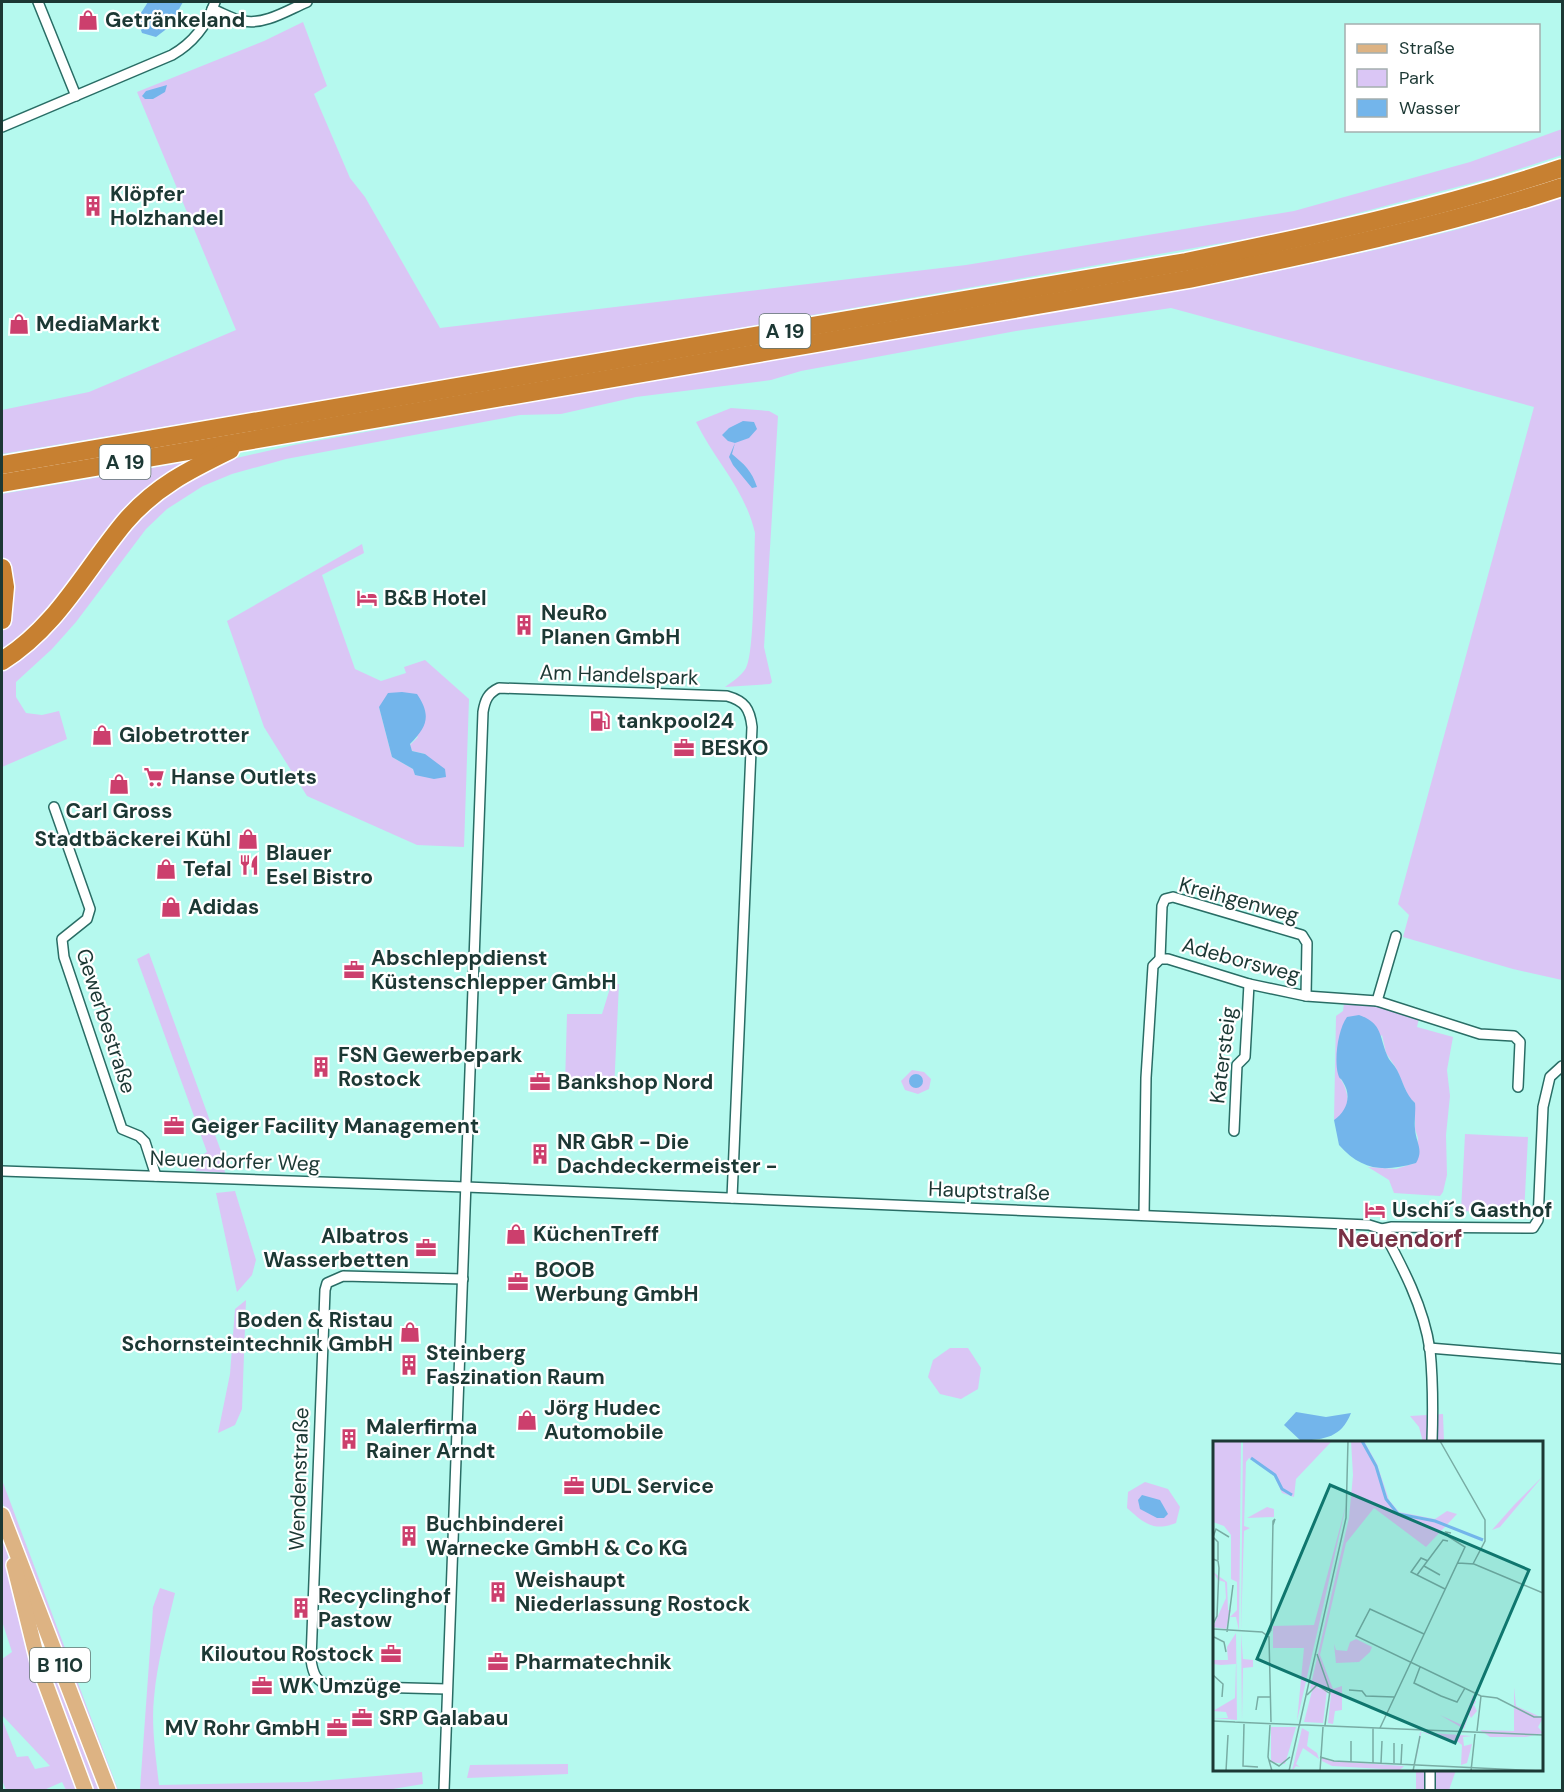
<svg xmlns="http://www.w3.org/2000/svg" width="1564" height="1792" font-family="'DM Sans',sans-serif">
<rect width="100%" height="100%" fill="#b5f9ee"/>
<!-- green -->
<g fill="#dac6f5" fill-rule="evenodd">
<path d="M303,22L327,86L314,94L350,178L365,197L440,328L966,265L1294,211L1470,162L1562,129V155L1495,177L1290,231L484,373L2,454V410L89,392L236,330L137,92L264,41Z"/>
<path d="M1562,197V980L1513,969L1403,937L1409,915L1398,904L1534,407L1171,308L1016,331L801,371L771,380L636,397L561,414L520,415L286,459L232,474L203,486L167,509L146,529L76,622L52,649L16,682V697L26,713L42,715L59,711L67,739L2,767V666L155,498L219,462L294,445L541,400L1226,282L1379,249L1459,229Z"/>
<path d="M731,408L769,411L778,416L764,647L772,682L770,684L725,687C732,682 741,676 746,668C755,653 754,556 755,533C745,489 715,461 696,422Z"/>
<path d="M203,459L190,465L75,584L2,656V632L6,623L8,571L2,554V494Z"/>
<path d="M362,544L364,553L322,575L355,669L381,681L406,673L404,667L425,660L469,699L464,847L417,845L307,796L264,727L227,621ZM379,707L418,737L410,745L412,751L425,754L416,776L413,769L392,757Z"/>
<path d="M149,953L222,1154L225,1173L196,1171L193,1161L207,1152L137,959Z"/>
<path d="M619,984L614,1090L565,1085L567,1014H602L611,985Z"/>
<path d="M1344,1003L1376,1005L1419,1018L1417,1027L1453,1037L1447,1070L1450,1096L1446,1135L1447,1175L1443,1192L1440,1196L1394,1193L1389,1180L1368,1167L1396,1169L1415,1163L1418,1138L1415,1129V1103L1409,1098L1396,1068L1386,1053L1382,1035L1340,1078C1346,1086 1352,1105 1344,1114C1341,1116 1337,1118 1334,1120L1336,1016L1343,1011Z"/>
<path d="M912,1070L924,1072L931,1079L929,1089L918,1094L905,1090L901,1081Z"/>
<path d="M1465,1134L1528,1137L1524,1214L1461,1211Z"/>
<path d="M235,1191L256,1260L252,1275L237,1292L216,1193Z"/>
<path d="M246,1300L242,1409L235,1425L218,1433L230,1374L235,1309Z"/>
<path d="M950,1348H968L981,1368L978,1389L961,1399L940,1394L928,1377L933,1360Z"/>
<path d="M1443,1414L1444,1442H1423L1419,1427L1410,1416Z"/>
<path d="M2,1480L118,1790H111L2,1501Z"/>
<path d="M1145,1482L1168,1489L1180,1507L1176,1523C1153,1532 1144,1523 1127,1508L1128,1492Z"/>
<path d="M2,1530L27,1639L62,1741L77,1790H66L62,1782L44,1790H6L2,1780V1719L17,1757L28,1756L35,1769L50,1766L2,1715V1659L12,1652L2,1621Z"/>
<path d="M160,1588L175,1593C167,1627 157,1663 154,1698C151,1726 156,1757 159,1785L307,1782L422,1772L423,1784L387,1790H137L140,1789L153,1607Z"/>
<path d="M26,1596L100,1790H92L46,1678Z"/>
<path d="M568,1764V1774L467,1778L470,1765Z"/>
<path d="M1416,1770H1456L1449,1790H1416Z"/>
</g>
<!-- water -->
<g fill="#73b5eb">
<path d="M148,2H183L169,27L156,37L142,33L137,19Z"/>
<path d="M167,85L165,92L153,99H145L142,96L146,91Z"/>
<path d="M743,421L754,422L757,429L749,438L735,443L732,454C744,464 752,471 757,487L752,488L733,465L729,457L735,443L728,441L722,435L729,428Z"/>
<path d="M402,692L417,694C431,715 428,726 410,744L412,751L425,754L445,769L446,777L434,779L415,775L413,769L392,757L379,707L388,693Z"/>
<path d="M1359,1015C1382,1023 1379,1035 1387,1055C1389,1061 1394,1064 1397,1070C1403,1081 1405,1094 1415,1103C1416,1112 1414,1120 1415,1129C1416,1143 1424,1150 1416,1163C1384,1172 1362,1171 1339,1145L1334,1120C1347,1111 1352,1096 1343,1082C1340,1076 1340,1081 1338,1074C1334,1059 1338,1029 1347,1017Z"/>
<circle cx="916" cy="1081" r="7"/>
<path d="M1296,1412L1326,1417L1351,1413C1341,1438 1325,1439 1301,1441L1284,1425Z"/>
<path d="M1142,1495L1160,1500L1168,1514L1164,1518H1157L1140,1509L1138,1500Z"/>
</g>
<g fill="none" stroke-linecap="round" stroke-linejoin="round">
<!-- street casing -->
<g stroke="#296d65" stroke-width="12">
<g id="street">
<path d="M38,2L76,96"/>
<path d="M212,9C223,13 233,20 244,21C265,25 288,10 307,2"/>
<path d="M2,127L172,55C193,43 207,25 215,2"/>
<path d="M54,807L90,909L87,919L62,939L64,957L122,1129L139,1136L145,1142L156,1176"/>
<path d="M1160,959L1162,906L1165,899L1173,897L1302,935L1307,943L1306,996"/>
<path d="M1377,1001L1396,936"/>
<path d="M1234,1131L1237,1065L1245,1057L1249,984"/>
<path d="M2,1171L466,1187L1369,1225L1382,1229C1402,1266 1424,1307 1430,1350C1433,1380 1433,1412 1432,1442"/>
<path d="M1144,1215L1146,1078L1153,966L1160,959H1168L1249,984L1306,996L1377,1001L1480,1034L1514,1036L1520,1042L1518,1087"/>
<path d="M1382,1229L1392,1227L1533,1228L1538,1220L1543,1107L1550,1077L1562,1066"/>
<path d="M1429,1348L1562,1359"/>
<path d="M447,1689L331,1686C316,1682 313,1674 311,1660L325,1290L327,1283L343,1276L463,1279"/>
<path d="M444,1790L483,712C485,700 488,693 499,688L727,696C745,701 750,709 752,727L732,1198"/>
<path d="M1430,1790V1770"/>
</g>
</g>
<!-- primary casing -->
<g stroke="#fff" stroke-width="18">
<g id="primary">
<path d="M2,1515L108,1790"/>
<path d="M14,1565L39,1666L85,1790"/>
</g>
</g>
<!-- highway casing -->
<g stroke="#fff" stroke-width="21">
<g id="highway">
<path d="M2,465L1186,262C1313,236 1439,209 1562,168"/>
<path d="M2,483L1189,279C1315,253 1440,227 1562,187"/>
<path d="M2,568L5,587L2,620"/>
<path d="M2,661C57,627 85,570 125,522C155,487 189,470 230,450"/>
</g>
</g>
<!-- street -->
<use href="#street" stroke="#fff" stroke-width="9"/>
<!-- primary -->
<use href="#primary" stroke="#ddb383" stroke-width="15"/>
<!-- highway -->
<use href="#highway" stroke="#c78031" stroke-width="18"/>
</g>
<!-- icons -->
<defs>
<g id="shop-bare" transform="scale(1.62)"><path d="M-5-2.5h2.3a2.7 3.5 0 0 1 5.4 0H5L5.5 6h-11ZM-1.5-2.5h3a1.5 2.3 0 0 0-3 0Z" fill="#cc3f6d" stroke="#fff" stroke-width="2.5" paint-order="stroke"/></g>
<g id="building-bare" transform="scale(1.62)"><path d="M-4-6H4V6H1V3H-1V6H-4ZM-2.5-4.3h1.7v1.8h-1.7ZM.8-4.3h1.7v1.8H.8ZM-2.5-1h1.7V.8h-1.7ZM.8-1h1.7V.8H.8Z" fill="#cc3f6d" stroke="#fff" stroke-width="2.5" paint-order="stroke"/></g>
<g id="hotel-bare" transform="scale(1.62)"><path d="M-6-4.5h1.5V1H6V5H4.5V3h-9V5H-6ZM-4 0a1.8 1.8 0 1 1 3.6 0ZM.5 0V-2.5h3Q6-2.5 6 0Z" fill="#cc3f6d" stroke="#fff" stroke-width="2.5" paint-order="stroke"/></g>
<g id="fuel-bare" transform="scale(1.62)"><path d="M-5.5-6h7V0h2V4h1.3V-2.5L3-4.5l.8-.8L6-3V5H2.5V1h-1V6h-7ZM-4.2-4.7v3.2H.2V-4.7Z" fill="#cc3f6d" stroke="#fff" stroke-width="2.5" paint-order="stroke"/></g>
<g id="office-bare" transform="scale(1.62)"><path d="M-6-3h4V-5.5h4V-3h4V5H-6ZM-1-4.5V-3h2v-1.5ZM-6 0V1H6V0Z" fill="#cc3f6d" stroke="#fff" stroke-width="2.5" paint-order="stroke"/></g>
<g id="supermarket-bare" transform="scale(1.62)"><path d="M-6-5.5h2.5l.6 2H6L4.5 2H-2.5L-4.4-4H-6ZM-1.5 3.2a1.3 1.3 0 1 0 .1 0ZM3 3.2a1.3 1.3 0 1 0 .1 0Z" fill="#cc3f6d" stroke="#fff" stroke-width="2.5" paint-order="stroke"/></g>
<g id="restaurant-bare" transform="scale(1.62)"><path d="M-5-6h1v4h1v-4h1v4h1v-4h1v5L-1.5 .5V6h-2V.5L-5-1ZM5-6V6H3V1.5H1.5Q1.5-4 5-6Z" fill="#cc3f6d" stroke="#fff" stroke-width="2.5" paint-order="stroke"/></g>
</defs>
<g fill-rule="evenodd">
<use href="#shop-bare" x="88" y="20"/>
<use href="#building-bare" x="93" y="206"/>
<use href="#shop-bare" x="19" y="324"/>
<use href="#hotel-bare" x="367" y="598"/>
<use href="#building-bare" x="524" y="625"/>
<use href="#fuel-bare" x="600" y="721"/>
<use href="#shop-bare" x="102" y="735"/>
<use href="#office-bare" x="684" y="748"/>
<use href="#supermarket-bare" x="154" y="777"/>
<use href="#shop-bare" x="119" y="784"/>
<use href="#shop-bare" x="248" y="839"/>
<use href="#restaurant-bare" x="249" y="865"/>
<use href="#shop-bare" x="166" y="869"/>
<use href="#shop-bare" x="171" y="907"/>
<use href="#office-bare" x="354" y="970"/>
<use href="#building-bare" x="321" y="1067"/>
<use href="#office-bare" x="540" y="1082"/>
<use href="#office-bare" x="174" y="1126"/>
<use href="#building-bare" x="540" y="1154"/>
<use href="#hotel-bare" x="1375" y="1210"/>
<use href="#shop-bare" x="516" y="1234"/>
<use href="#office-bare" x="426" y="1248"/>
<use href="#office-bare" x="518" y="1282"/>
<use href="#shop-bare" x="410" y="1332"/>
<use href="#building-bare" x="409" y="1365"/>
<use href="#shop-bare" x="527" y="1420"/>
<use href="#building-bare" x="349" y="1439"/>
<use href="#office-bare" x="574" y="1486"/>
<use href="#building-bare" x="409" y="1536"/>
<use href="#building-bare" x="498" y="1592"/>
<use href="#building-bare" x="301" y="1608"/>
<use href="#office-bare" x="391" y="1654"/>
<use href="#office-bare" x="498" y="1662"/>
<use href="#office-bare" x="262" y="1686"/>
<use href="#office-bare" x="362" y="1718"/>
<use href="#office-bare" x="337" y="1728"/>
</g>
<g text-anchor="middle" stroke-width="4.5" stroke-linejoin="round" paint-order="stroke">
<!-- shield labels -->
<g fill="#fff" stroke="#607471" stroke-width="1.5">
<rect x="759.5" y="314" width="51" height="34" rx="4.5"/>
<rect x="99.5" y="445" width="51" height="34" rx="4.5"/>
<rect x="30" y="1648" width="60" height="34" rx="4.5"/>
</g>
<g font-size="20" font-weight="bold" fill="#1c3834">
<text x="785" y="338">A 19</text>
<text x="125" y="469">A 19</text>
<text x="60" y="1672">B 110</text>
</g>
<!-- poi labels -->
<g font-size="21" font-weight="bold" fill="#1c3834" stroke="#fff" text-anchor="start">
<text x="105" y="27">Getränkeland</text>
<text x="110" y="201">Klöpfer<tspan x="110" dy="24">Holzhandel</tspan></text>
<text x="36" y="331">MediaMarkt</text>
<text x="384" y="605">B&amp;B Hotel</text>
<text x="541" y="620">NeuRo<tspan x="541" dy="24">Planen GmbH</tspan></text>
<text x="617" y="728">tankpool24</text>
<text x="119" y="742">Globetrotter</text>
<text x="701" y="755">BESKO</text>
<text x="171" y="784">Hanse Outlets</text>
<text x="119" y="818" text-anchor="middle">Carl Gross</text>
<text x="231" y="846" text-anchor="end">Stadtbäckerei Kühl</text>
<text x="266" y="860">Blauer<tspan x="266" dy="24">Esel Bistro</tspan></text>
<text x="183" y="876">Tefal</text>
<text x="188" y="914">Adidas</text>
<text x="371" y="965">Abschleppdienst<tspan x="371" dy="24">Küstenschlepper GmbH</tspan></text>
<text x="338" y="1062">FSN Gewerbepark<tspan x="338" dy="24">Rostock</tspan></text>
<text x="557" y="1089">Bankshop Nord</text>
<text x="191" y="1133">Geiger Facility Management</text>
<text x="557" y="1149">NR GbR - Die<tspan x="557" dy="24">Dachdeckermeister -</tspan></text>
<text x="1392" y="1217">Uschi´s Gasthof</text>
<text x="533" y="1241">KüchenTreff</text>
<text x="409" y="1243" text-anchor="end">Albatros<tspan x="409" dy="24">Wasserbetten</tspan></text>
<text x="535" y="1277">BOOB<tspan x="535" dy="24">Werbung GmbH</tspan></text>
<text x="393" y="1327" text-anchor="end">Boden &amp; Ristau<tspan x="393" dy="24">Schornsteintechnik GmbH</tspan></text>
<text x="426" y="1360">Steinberg<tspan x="426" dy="24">Faszination Raum</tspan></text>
<text x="544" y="1415">Jörg Hudec<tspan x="544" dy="24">Automobile</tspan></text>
<text x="366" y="1434">Malerfirma<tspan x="366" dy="24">Rainer Arndt</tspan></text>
<text x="591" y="1493">UDL Service</text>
<text x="426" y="1531">Buchbinderei<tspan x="426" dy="24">Warnecke GmbH &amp; Co KG</tspan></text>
<text x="515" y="1587">Weishaupt<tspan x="515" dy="24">Niederlassung Rostock</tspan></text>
<text x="318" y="1603">Recyclinghof<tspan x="318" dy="24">Pastow</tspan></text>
<text x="374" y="1661" text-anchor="end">Kiloutou Rostock</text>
<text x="515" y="1669">Pharmatechnik</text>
<text x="279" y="1693">WK Umzüge</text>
<text x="379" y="1725">SRP Galabau</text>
<text x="320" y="1735" text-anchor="end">MV Rohr GmbH</text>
</g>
<!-- street labels -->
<g font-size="21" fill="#1c3834" stroke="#fff">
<text transform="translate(619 675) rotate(2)" y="7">Am Handelspark</text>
<text transform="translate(1239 900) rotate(15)" y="7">Kreihgenweg</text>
<text transform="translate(1241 960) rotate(15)" y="7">Adeborsweg</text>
<text transform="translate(106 1021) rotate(72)" y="7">Gewerbestraße</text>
<text transform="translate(1223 1055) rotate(-83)" y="7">Katersteig</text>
<text transform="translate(235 1161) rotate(2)" y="7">Neuendorfer Weg</text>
<text transform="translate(989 1191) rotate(2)" y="7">Hauptstraße</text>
<text transform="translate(299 1479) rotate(-88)" y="7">Wendenstraße</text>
</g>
<!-- quarter labels -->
<g font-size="24" font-weight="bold" fill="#783246" stroke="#fff">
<text x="1400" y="1247">Neuendorf</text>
</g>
</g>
<!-- overview -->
<g transform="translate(1213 1441)">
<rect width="330" height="330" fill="#b5f9ee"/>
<path d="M0,0H28L26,190L23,176H17L24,169V141L18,138V94L11,85L0,81ZM30,0H119L83,38L81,56L69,52L61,34L36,17L33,21L31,85L37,87L31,90L28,190ZM138,0H151L164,23L176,59L186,71L222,78L234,70L244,73L213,106L161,67L133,102L107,214L120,248L129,245V269L122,270L120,283L115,282L118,254L112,245L97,248L136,77L140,34ZM330,35L287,86L279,89L302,63ZM134,60L84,280L91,207H60V185L101,184ZM54,66L61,68V76L34,77ZM0,131L14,141L15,169H18L13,188L0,186L13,157L12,141L5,139ZM23,192L24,279L0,277H15L13,271L0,270L22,257L23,223L8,224L0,223V219H15L14,206ZM28,192L30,218L40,219V226L30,227L29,280ZM143,198L159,206L157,211L146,221L123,222L121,203L123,209L134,210L137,201ZM100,246L114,249L110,282L91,281ZM301,246L303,265L330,277L325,286L330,292L313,296H277L267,289L301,290ZM260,254L263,261L257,269L261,264L264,270L258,277L256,273L251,288L227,274L249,284ZM58,286H83L72,323L58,321ZM89,287L96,291L94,305L104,312L106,318L90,307L83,323L87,326L83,325L79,330ZM207,291L259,295L250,296L251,305L259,303L254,322L248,324L249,304L245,301L208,291L203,322ZM109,316L118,320L191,325L187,329L119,325L109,320Z" fill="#dac6f5"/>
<path fill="none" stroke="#73b5eb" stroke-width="3" d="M149,0L163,25L173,58L185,73L222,80L270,99M38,17L62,34L69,48L79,54"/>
<path fill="none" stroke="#78aca4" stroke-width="1.5" d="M227,0L272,79V100L260,123M0,96L3,88L16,96M0,96L5,101V119M0,118L5,120L6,127L4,175L0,183M215,120L208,117L198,131L232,148M245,122L261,123L330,152M211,125L227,134M204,134L230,99L235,100M0,188L49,191L56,196L58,281M14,191L20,144M211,193L157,168L143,195L268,255L284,257L321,276H330M55,194L58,189L60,80L62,78L60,84M1,196L11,201L13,211M104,213L117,250L112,284M207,226L201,242L228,255L244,261L252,247M0,234L10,243L9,256M136,249L149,250L153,255L181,256M94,254L104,244L116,252M43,269L45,256H57M0,280L22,281M20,281L330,294M31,283L30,325L45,326M57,284L55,316L59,330M167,287L252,106L236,96L233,91L238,92M264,290L268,255M107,316L121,320L328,330M56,319L66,325L77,316M138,321V300M160,322V287M168,322L169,300M181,322V302M188,323L189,303M13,330L15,294M76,330L133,77L135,0M107,330L110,286M200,330L207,295M258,330L262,293"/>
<path fill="#0f766e" fill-opacity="0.15" stroke="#0f766e" stroke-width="3" d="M117,44L316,129L242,302L44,218Z"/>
<rect width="330" height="330" fill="none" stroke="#1c3834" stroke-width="3"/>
</g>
<!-- border -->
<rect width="1564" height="1792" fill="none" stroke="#1c3834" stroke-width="6"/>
<!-- legend -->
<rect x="1345" y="24" width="195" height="108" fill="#ffffff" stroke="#a4afae" stroke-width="1.5"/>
<rect x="1357" y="44" width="30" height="9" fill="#ddb383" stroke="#a4afae" stroke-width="1.5"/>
<text x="1399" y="54" font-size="18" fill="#1c3834">Straße</text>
<rect x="1357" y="69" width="30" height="18" fill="#dac6f5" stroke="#a4afae" stroke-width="1.5"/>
<text x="1399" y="84" font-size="18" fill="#1c3834">Park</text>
<rect x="1357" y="99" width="30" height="18" fill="#73b5eb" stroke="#a4afae" stroke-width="1.5"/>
<text x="1399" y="114" font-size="18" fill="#1c3834">Wasser</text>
</svg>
